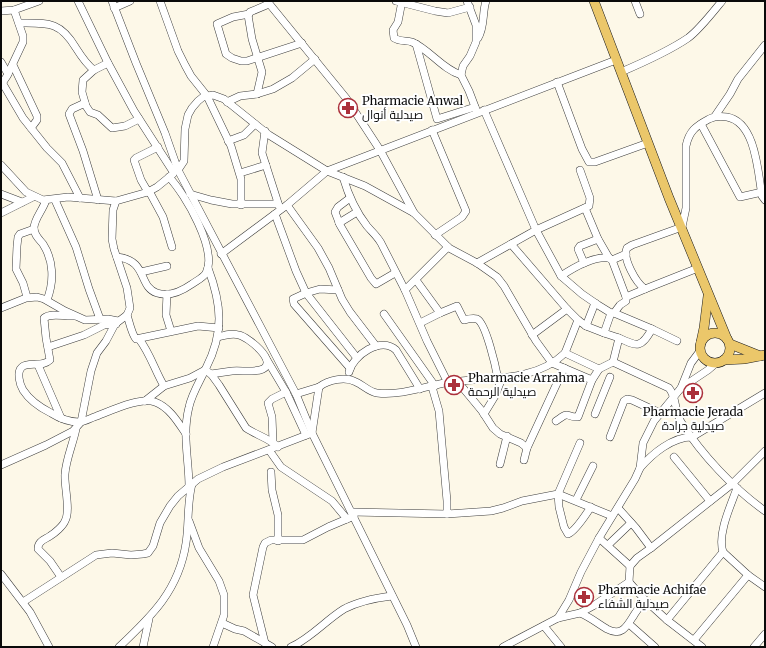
<svg xmlns="http://www.w3.org/2000/svg" width="766" height="648" font-family="Merriweather,Cairo,serif">
<rect width="100%" height="100%" fill="#fdf8e8"/>
<g fill="none" stroke-linecap="round" stroke-linejoin="round">
<!-- minor casing -->
<g stroke="#3d3d3d" stroke-width="8">
<g id="minor">
<path d="M78,1L108,63L134,111L172,170H178L184,161L185,129L188,115L192,108L198,101L203,97L213,95L224,99L269,135L327,171L365,186L414,213"/>
<path d="M112,1L136,63L165,133L178,170L296,394L312,433L407,625L416,647"/>
<path d="M160,1L178,51L185,65L191,76L207,96L231,146L241,179V205"/>
<path d="M267,1L346,98L380,150L414,213L449,248L477,263L497,277L504,286L536,341L552,363L592,380L599,369L613,362L669,388C677,398 674,410 681,422C702,455 733,488 765,511"/>
<path d="M396,1L435,11L448,13L470,7"/>
<path d="M402,1L398,22L393,30L394,38C400,42 406,40 412,42C430,50 442,69 461,75"/>
<path d="M467,1L476,25V42L470,56L463,66L461,75L469,91L477,112"/>
<path d="M635,1L640,14"/>
<path d="M114,8L130,1"/>
<path d="M1,11L14,10L39,1"/>
<path d="M249,14L233,17L217,24L226,54L232,58L241,61H247L302,43"/>
<path d="M19,23C48,23 60,21 76,48C81,56 86,64 94,70"/>
<path d="M478,38C485,27 482,13 486,1"/>
<path d="M416,44L437,119L475,107"/>
<path d="M1,62L8,74"/>
<path d="M108,63L94,70L83,80L82,92L86,106L90,112L98,115L112,128L125,126L139,119"/>
<path d="M13,65L37,116V120L31,128"/>
<path d="M621,72C642,63 669,51 688,38C699,30 713,12 722,1"/>
<path d="M557,82L582,149L589,162H595L648,143"/>
<path d="M3,84L23,118L47,148L62,163L80,198"/>
<path d="M1,85L7,76L23,42V36L14,10"/>
<path d="M257,94L262,72L252,39L248,15L250,12L269,4"/>
<path d="M227,102L240,96L257,94L273,89L292,78L315,59"/>
<path d="M85,103L72,109L69,114L83,151L98,200"/>
<path d="M484,110L536,230L561,276L582,294L598,305L611,313"/>
<path d="M715,116L730,94L738,79L765,45"/>
<path d="M701,124L740,197L762,192"/>
<path d="M432,130L466,211L462,217L435,235"/>
<path d="M265,131L262,153L279,206"/>
<path d="M228,141L244,135L255,124"/>
<path d="M1,165L26,192L43,200L68,197L116,201L148,192L157,187L173,174"/>
<path d="M240,173L266,165"/>
<path d="M343,177C348,194 356,212 367,226C372,232 377,236 381,243L405,290L427,341L448,383"/>
<path d="M149,191L163,217L172,247"/>
<path d="M148,192L141,180L134,160L136,158L158,147"/>
<path d="M1,194L22,202"/>
<path d="M190,194L211,200L232,204H278"/>
<path d="M350,198L338,207L335,212L340,225L371,278L376,284L395,273"/>
<path d="M46,200C43,210 34,219 34,228C34,235 39,239 43,244C54,261 54,282 47,300"/>
<path d="M55,200L76,247L89,289L100,319"/>
<path d="M287,205L318,248L329,268L342,299L350,312L376,346"/>
<path d="M585,208L598,239L609,258L612,260L626,297V301L620,305L614,313H611L604,333L619,338L613,362"/>
<path d="M1,213L33,197"/>
<path d="M275,214L296,271L306,293L320,289L338,290"/>
<path d="M339,223L357,212"/>
<path d="M511,244L567,309L578,320L586,326L604,333"/>
<path d="M221,254L287,205L327,171L616,60"/>
<path d="M117,257C148,260 138,287 157,293C169,297 182,291 192,284C196,281 203,278 206,273C218,250 185,194 169,177"/>
<path d="M612,260L626,254"/>
<path d="M477,263L536,230L589,206L590,198L580,170"/>
<path d="M584,263L578,249L580,246L598,239"/>
<path d="M698,268L645,289C636,283 622,258 627,248L632,245L682,227L686,208V146C689,131 696,126 709,119C715,116 720,116 727,117C756,122 758,173 762,196L765,200"/>
<path d="M141,272L167,266"/>
<path d="M561,276C573,268 594,256 609,258"/>
<path d="M416,280L440,313L457,306L464,320C468,319 473,318 477,319C486,323 496,368 498,379"/>
<path d="M405,290L448,247"/>
<path d="M167,294L166,315L171,331"/>
<path d="M27,297L23,283L16,269L17,246L18,237L20,234L34,229"/>
<path d="M626,297L645,289"/>
<path d="M1,308L26,298L37,297L44,299L65,311L85,320L108,319L118,321"/>
<path d="M614,313L652,329L677,341"/>
<path d="M384,314L435,386"/>
<path d="M127,315C129,321 132,335 136,339L198,326L219,328"/>
<path d="M74,316C64,317 52,312 44,318L46,338L50,360C42,368 28,361 22,367C16,372 20,385 23,390C30,401 39,407 51,413C59,418 69,422 79,422C84,422 89,419 94,417C108,412 141,396 155,402C169,407 178,422 186,434"/>
<path d="M420,323L440,313"/>
<path d="M586,326L595,303"/>
<path d="M532,335L567,309"/>
<path d="M619,338C638,347 641,348 652,329"/>
<path d="M139,339C150,353 155,371 164,386"/>
<path d="M48,347L84,335L104,325L116,324"/>
<path d="M565,353L599,369"/>
<path d="M267,360L286,392L306,435"/>
<path d="M38,365L61,418"/>
<path d="M350,368L294,304L293,299L306,293L357,358"/>
<path d="M349,372C353,355 381,336 396,350L420,389"/>
<path d="M211,374C218,373 225,372 232,371C241,370 254,373 263,369C278,361 248,337 239,335C232,333 225,335 218,337"/>
<path d="M458,382L482,411L493,428L500,434L521,443L527,448L524,460"/>
<path d="M432,387L439,411L447,501V514L491,511L503,508L522,501L558,494L612,516"/>
<path d="M681,388L708,370L715,364"/>
<path d="M296,394L319,387"/>
<path d="M145,401L164,386L190,378L205,370L211,374L219,385L246,428C256,435 269,438 278,447"/>
<path d="M484,414L495,396L502,378"/>
<path d="M595,414L610,377"/>
<path d="M556,421C571,410 564,417 578,417L592,380"/>
<path d="M610,437L624,401L627,399L632,400L660,413"/>
<path d="M273,442L272,417L268,403L272,399L286,392"/>
<path d="M580,443L558,494L559,507L564,527L568,534C576,531 586,514 591,507"/>
<path d="M527,448L564,368"/>
<path d="M269,450L281,467L332,501L347,519"/>
<path d="M674,457L710,501"/>
<path d="M500,464L507,436"/>
<path d="M1,465L46,445L73,431L81,422L91,371L97,353L106,341L115,324L127,315L130,308L127,288L114,249L112,239L113,210L116,201"/>
<path d="M640,468C652,454 672,437 692,437L765,393"/>
<path d="M271,472L272,490L278,515V541"/>
<path d="M189,487C189,459 182,435 189,407C192,393 200,381 206,368C224,333 222,305 208,268"/>
<path d="M737,488C731,505 717,534 723,552L748,575L765,587"/>
<path d="M576,500L593,466"/>
<path d="M618,508L636,528L651,548"/>
<path d="M352,512L447,514"/>
<path d="M189,521L199,548L219,581L224,595V615L213,647"/>
<path d="M599,538L630,566"/>
<path d="M608,545L631,523"/>
<path d="M1,574L30,612L49,647"/>
<path d="M61,577L50,561L38,549C38,541 44,540 50,536C55,533 63,526 65,521C71,511 64,486 65,474C66,459 73,444 76,429"/>
<path d="M629,582L645,600L667,620L702,647"/>
<path d="M23,602L96,555L112,553L131,555L143,554L148,553L153,546L160,523L170,506L178,496L198,479L223,467L312,433L319,387C328,380 345,376 356,382C363,385 369,392 377,393C400,396 427,386 449,382C488,377 534,383 565,353L578,320"/>
<path d="M580,613C590,617 597,623 607,629C622,637 627,626 634,615C637,610 641,605 645,600"/>
<path d="M558,618L569,600L581,572L599,538L635,479L640,468L643,443L654,421L681,388L691,363L700,351"/>
<path d="M667,620L723,552"/>
<path d="M222,623L235,629L244,631L272,647"/>
<path d="M629,624L655,647"/>
<path d="M544,626L561,647"/>
<path d="M694,640L748,575"/>
<path d="M265,643L253,595L263,547L265,543L271,540H303L328,527L354,516"/>
<path d="M119,647C152,616 179,590 186,543C189,524 187,503 192,484"/>
<path d="M143,647L149,619"/>
<path d="M291,647C311,638 326,620 344,609C359,601 375,598 392,596"/>
<path d="M503,647L558,618L580,613L593,606L629,582L630,566L637,558L651,548L732,484L765,451"/>
<path d="M754,647L765,634"/>
</g>
</g>
<!-- major casing -->
<g stroke="#1b1b1b" stroke-width="10">
<g id="major">
<path d="M594,1L669,198L727,339"/>
<circle cx="715" cy="348" r="15"/>
<path d="M701,342L704,328L708,296"/>
<path d="M730,344L760,356"/>
<path d="M724,360L744,359L765,355"/>
</g>
</g>
<!-- minor -->
<use href="#minor" stroke="#fff" stroke-width="7"/>
<!-- major -->
<use href="#major" stroke="#ebc76a" stroke-width="9"/>
</g>
<!-- icons -->
<defs>
<g id="pharmacy-ring" transform="scale(1)"><circle r="9.5" fill="#fff" stroke="#ab303b" stroke-width="1.5"/><path d="M-2-6h4v4h4v4h-4v4h-4v-4h-4v-4h4Z" fill="#ab303b"/></g>
</defs>
<g fill-rule="evenodd">
<use href="#pharmacy-ring" x="348" y="108"/>
<use href="#pharmacy-ring" x="454" y="385"/>
<use href="#pharmacy-ring" x="693" y="393"/>
<use href="#pharmacy-ring" x="584" y="597"/>
</g>
<g text-anchor="middle" stroke-width="4" stroke-linejoin="round" paint-order="stroke">
<!-- poi labels -->
<g font-size="12" fill="#0a0a0a" stroke="#fff" text-anchor="start">
<text x="362" y="105">Pharmacie Anwal<tspan x="362" dy="14">صيدلية أنوال</tspan></text>
<text x="468" y="382">Pharmacie Arrahma<tspan x="468" dy="14">صيدلية الرحمة</tspan></text>
<text x="693" y="416" text-anchor="middle">Pharmacie Jerada<tspan x="693" dy="14">صيدلية جرادة</tspan></text>
<text x="598" y="594">Pharmacie Achifae<tspan x="598" dy="14">صيدلية الشفاء</tspan></text>
</g>
</g>
<!-- border -->
<rect width="766" height="648" fill="none" stroke="#0a0a0a" stroke-width="4"/>
</svg>
